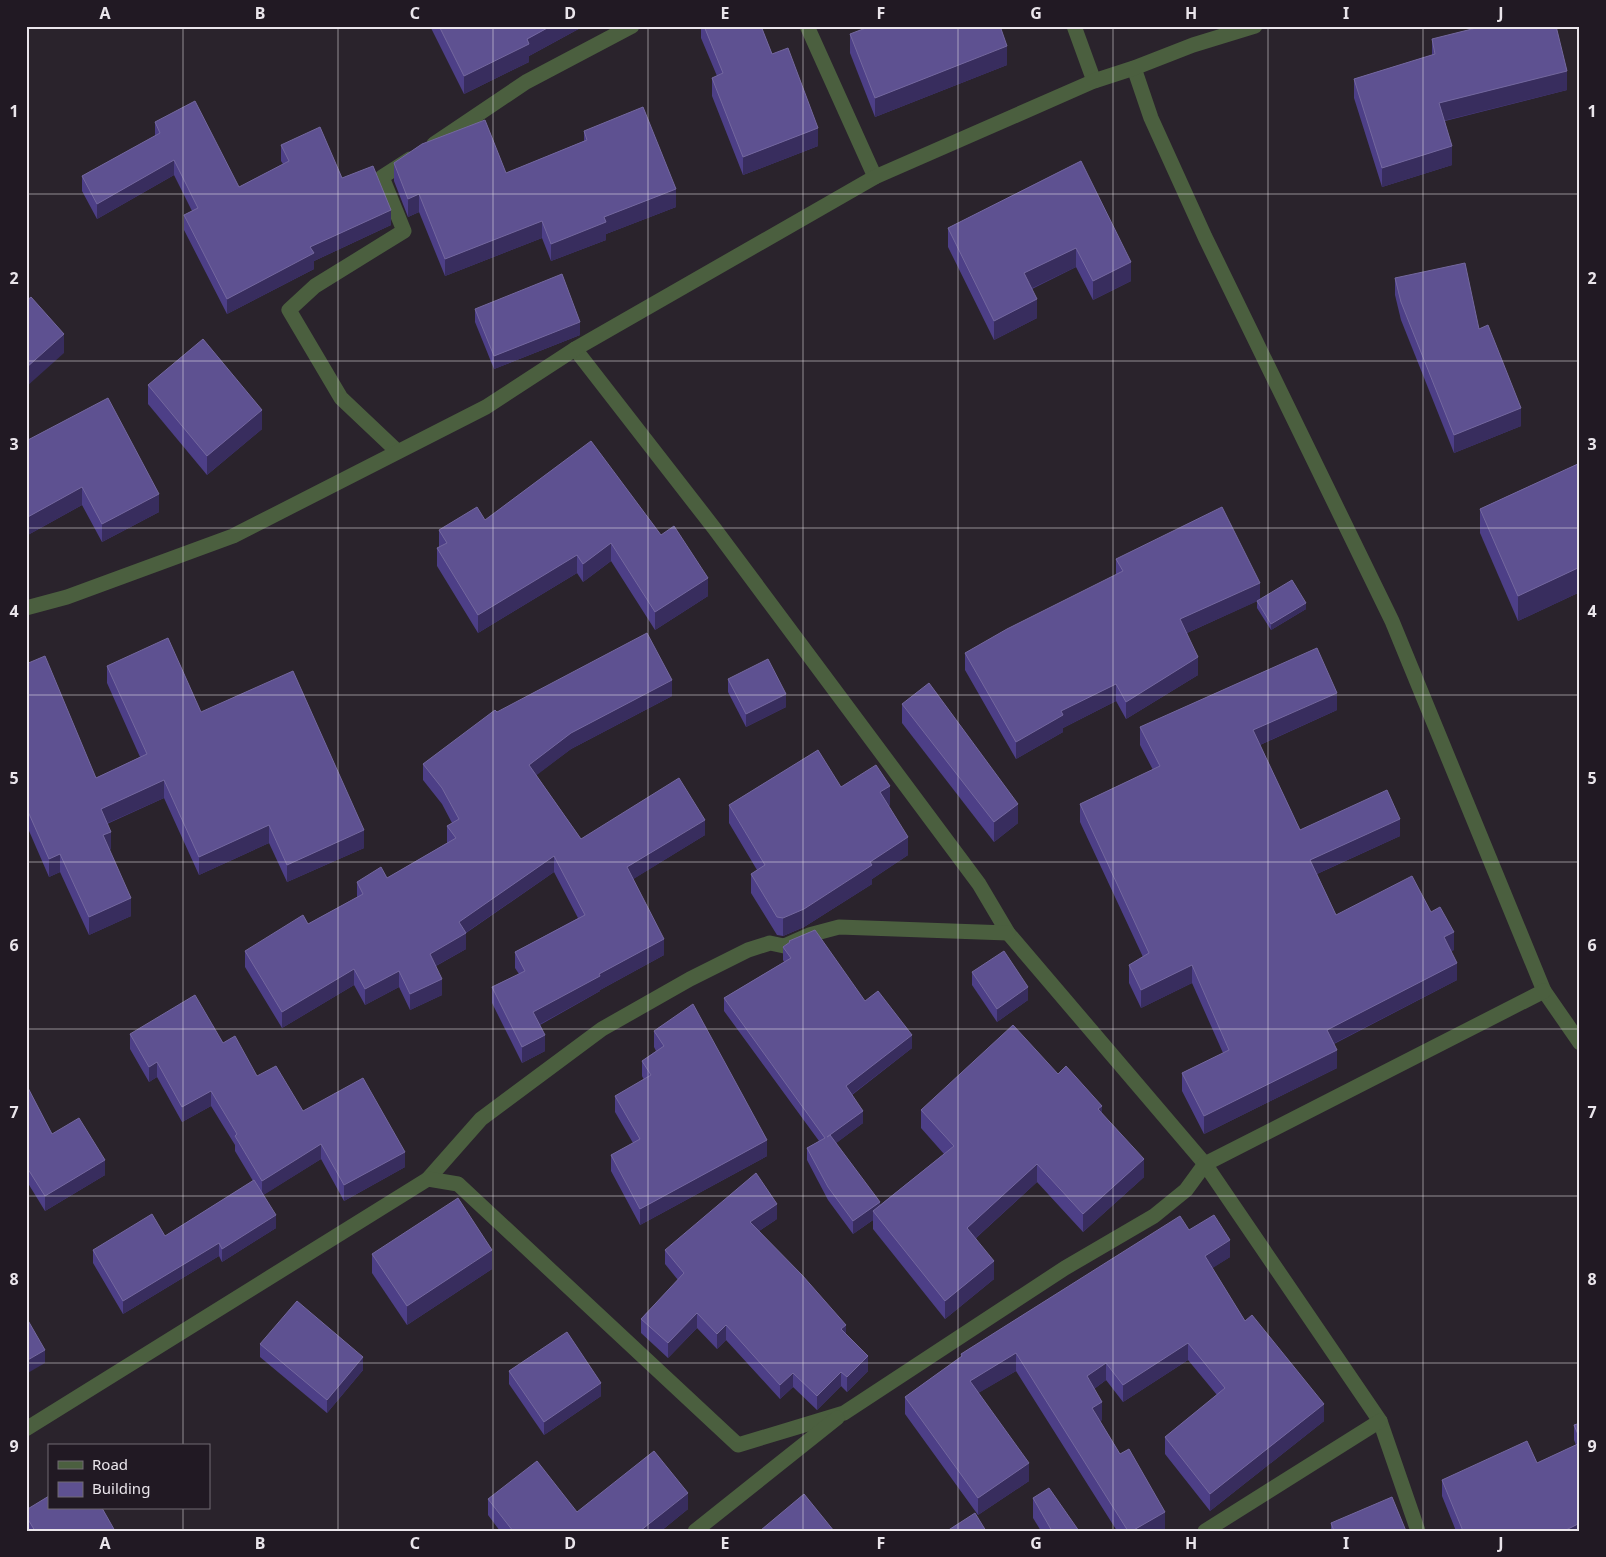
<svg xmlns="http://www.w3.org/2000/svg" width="1606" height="1557" font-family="'Noto Sans',sans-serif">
<rect width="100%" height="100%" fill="#2a232c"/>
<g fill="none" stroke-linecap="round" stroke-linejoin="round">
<!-- minor -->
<g stroke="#4b5f3f" stroke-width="15">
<path d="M807,26L875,177"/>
<path d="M1074,26L1094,81"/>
<path d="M1134,68L1151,118L1205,237L1392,621L1544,991L1580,1043"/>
<path d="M434,144L526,82L632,26"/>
<path d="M575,349L714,528L979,884L1008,933L1205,1164L1380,1421L1418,1531"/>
<path d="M397,451L341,398L289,310L315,286L404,231L382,177L410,159"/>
<path d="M26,608L67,597L233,536L486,407L575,349L875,177L1094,81L1134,68L1193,45L1255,26"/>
<path d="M428,1179L481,1119L602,1029L690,979L748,950L770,943L784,946L809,935L839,927L1008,933"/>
<path d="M26,1429L428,1179L458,1184L738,1445L844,1413L1065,1268L1154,1216L1186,1190L1205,1164L1544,991"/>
<path d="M695,1531L837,1418"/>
<path d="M1205,1531L1380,1421"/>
</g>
</g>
<!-- wall -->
<g fill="#4d3f87">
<path d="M430,26H584L529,56V62L464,94Z"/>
<path d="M701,26H761L772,54L818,146L743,175L712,96V78L717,76L701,38Z"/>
<path d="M850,34L1007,65L875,117L850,53Z"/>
<path d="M1432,39L1567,90L1445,121L1452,165L1382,187L1354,98V79L1432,55Z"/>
<path d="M155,122L239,187L283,164L281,161V145L342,178L391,225L314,261V269L227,314L184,230V215L192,211L174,175L97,219L82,191V176L155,136Z"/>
<path d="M584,131L676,207L606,234V240L551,261L542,238L445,276L419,212L408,217L394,181V163L506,173L584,141Z"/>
<path d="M1081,161L1131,281L1093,300L1076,267L1032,289L1037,318L994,340L948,247V228Z"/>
<path d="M1395,278L1479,329L1521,426L1454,453L1401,320L1395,295Z"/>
<path d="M475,309L580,335L494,369L475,322Z"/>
<path d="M148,385L262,429L207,475L148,404Z"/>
<path d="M26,441L159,512L102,542L82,505L26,536Z"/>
<path d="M1580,463V592L1518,621L1480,533V509Z"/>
<path d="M485,520L661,535L708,596L655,630L611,561L583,582L577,573L478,633L437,566V548L439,547V530Z"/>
<path d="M1116,559L1260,600L1306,609L1271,630L1257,608V601L1187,633L1198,675L1126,719L1116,701L1063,728V732L1016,759L965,670V653L1116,575Z"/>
<path d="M26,664L96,778L140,757L107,683V666L201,712L364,848L287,882L269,843L199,875L164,798L107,824L111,849L109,850L131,916L89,935L60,872L49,877L26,824Z"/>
<path d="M728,679L786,707L746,727L728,692Z"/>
<path d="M672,696L571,749L536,775L581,839L705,835L633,879L664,955L600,990V991L540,1025L545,1051L522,1063L492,1003V987L519,974L515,968V952L578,918L554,872L466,933V949L436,966L442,995L410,1010L399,987L365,1005L354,985L282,1028L245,967V951L308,924L357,897V882L387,878L447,843V826L452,823L442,804L423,780V764L497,712Z"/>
<path d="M902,704L1018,823L994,842L902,723Z"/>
<path d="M1337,710L1260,745L1300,830L1400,836L1317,874L1336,915L1431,912L1454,950L1451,951L1457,980L1334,1044L1337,1068L1204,1134L1182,1091V1073L1223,1053L1192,983L1141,1008L1129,983V965L1143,957L1080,822V804L1153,770L1140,745V727Z"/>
<path d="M841,787L890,805L888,806L908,855L872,879V884L804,927L783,936L777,935L751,893V874L757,870L729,823V805Z"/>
<path d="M789,941L865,1001L912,1048L852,1095L863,1123L836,1143L880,1205L944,1154L921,1128V1110L1058,1074L1102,1113L1144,1177L1083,1232L1037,1182L976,1238L994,1279L945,1319L873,1229V1220L853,1234L828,1200L807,1160V1148L819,1141L724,1011V998L784,962L783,960V947L789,943Z"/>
<path d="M972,972L1028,1000L997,1022L972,985Z"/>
<path d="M654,1031L767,1156L640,1225L611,1171V1155L633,1143L615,1112V1096L644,1080L642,1076V1061L656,1051L654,1047Z"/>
<path d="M130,1034L223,1043L257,1076L303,1111L405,1167L344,1201L321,1159L263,1195L276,1228L222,1262L219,1256L123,1314L93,1263V1250L165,1236L253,1181L235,1151V1145L211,1106L182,1122L157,1077L149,1082L130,1049Z"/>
<path d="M26,1084L52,1134L105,1175L45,1211L26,1180Z"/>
<path d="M777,1219L759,1231L846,1335L868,1371L847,1392L841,1386L817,1410L793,1387L780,1399L726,1340L717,1349L697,1328L668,1358L641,1333V1319L678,1280L665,1264V1250Z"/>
<path d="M1189,1230L1230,1257L1212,1268L1245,1321L1324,1421L1210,1511L1165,1454V1437L1217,1395L1188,1360L1123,1402L1106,1380L1094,1389L1102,1420L1100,1421L1165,1529L1162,1531H1117L1016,1371L978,1393L1029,1481L978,1515L905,1414V1397L961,1357V1354Z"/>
<path d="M372,1254L492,1269L407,1325L372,1273Z"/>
<path d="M260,1344L363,1370L327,1413L260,1357Z"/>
<path d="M509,1371L601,1396L544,1435L509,1384Z"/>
<path d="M1580,1423V1531H1456L1442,1496V1480L1537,1463L1576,1445L1574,1440V1425Z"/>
<path d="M1033,1498L1079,1531H1041L1033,1518Z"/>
<path d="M488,1499L577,1512L688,1509L661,1531H500L488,1515Z"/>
<path d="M26,1510L115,1531H26Z"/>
<path d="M1331,1523L1406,1531H1331Z"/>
</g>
<!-- shaded-wall -->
<g fill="#382d5e">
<path d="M551,26H584L529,56V62L464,94V76Z"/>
<path d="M1007,46V65L875,117V98Z"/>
<path d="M1567,71V90L1439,122V103Z"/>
<path d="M818,128V146L743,175V157Z"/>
<path d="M1452,146V165L1382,187V168Z"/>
<path d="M174,160V175L97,219V204Z"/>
<path d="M676,189V207L606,234V240L551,261V244L604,217Z"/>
<path d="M419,194V212L408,217V199Z"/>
<path d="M391,210V225L314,261V269L227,314V299L310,247Z"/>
<path d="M542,221V238L445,276V259Z"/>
<path d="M1076,248V267L1024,292V273Z"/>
<path d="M1131,262V281L1093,300V281Z"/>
<path d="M1037,299V318L994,340V321Z"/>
<path d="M580,322V335L494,369V356Z"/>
<path d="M64,334V353L26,387V368Z"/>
<path d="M1521,408V426L1454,453V435Z"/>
<path d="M262,410V429L207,475V456Z"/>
<path d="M82,487V505L26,536V518Z"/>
<path d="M159,494V512L102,542V524Z"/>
<path d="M611,543V561L583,582V564Z"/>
<path d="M577,555V573L478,633V615Z"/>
<path d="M1580,567V592L1518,621V596Z"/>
<path d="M708,578V596L655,630V612Z"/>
<path d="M1260,583V600L1180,636V619Z"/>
<path d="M1306,603V609L1271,630V624Z"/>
<path d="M1198,657V675L1126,719V702Z"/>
<path d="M672,680V696L571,749L529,781V765L571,733Z"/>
<path d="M1116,684V701L1063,728V732L1016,759V742L1061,711Z"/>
<path d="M1337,693V710L1253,748V730Z"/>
<path d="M786,694V707L746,727V714Z"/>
<path d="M164,780V798L101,826V809Z"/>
<path d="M890,786V805L880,811V792Z"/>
<path d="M1018,804V823L994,842V822Z"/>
<path d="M1400,819V836L1310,877V860Z"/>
<path d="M705,820V835L627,883V867Z"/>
<path d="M269,825V843L199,875V857Z"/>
<path d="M364,830V848L287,882V865Z"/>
<path d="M111,832V849L103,853V835Z"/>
<path d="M908,837V855L872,879V884L804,927L783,936V918Z"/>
<path d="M60,854V872L49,877V859Z"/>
<path d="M554,856V872L464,934L466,933V949L430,969V954L459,922Z"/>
<path d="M131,898V916L89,935V917Z"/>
<path d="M1454,932V950L1444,955V937Z"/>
<path d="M664,939V955L600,990V991L533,1028V1012L599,974Z"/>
<path d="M1457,963V980L1327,1047V1030Z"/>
<path d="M1192,965V983L1141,1008V990Z"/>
<path d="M354,969V985L282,1028V1012Z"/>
<path d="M399,971V987L365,1005V989Z"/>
<path d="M442,979V995L410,1010V994Z"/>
<path d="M1028,987V1000L997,1022V1009Z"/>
<path d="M545,1035V1051L522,1063V1047Z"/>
<path d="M912,1035V1048L846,1099V1086Z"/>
<path d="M1337,1050V1068L1204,1134V1116Z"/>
<path d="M157,1062V1077L149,1082V1067Z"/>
<path d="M211,1091V1106L182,1122V1107Z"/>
<path d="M1102,1106V1124L1098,1109Z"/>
<path d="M863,1111V1123L827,1150V1137Z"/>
<path d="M767,1140V1156L640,1225V1209Z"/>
<path d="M321,1144V1159L262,1196V1181Z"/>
<path d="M405,1152V1167L344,1201V1185Z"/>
<path d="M1144,1159V1177L1083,1232V1214Z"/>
<path d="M105,1160V1175L45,1211V1196Z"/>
<path d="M1037,1164V1182L967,1246V1228Z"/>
<path d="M880,1202V1215L873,1211V1220L853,1234V1221Z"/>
<path d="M777,1204V1219L750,1237V1222Z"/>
<path d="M276,1215V1228L222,1262V1249Z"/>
<path d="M1230,1240V1257L1205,1273V1256Z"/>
<path d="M219,1243V1256L123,1314V1301Z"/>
<path d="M492,1250V1269L407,1325V1306Z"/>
<path d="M994,1261V1279L945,1319V1301Z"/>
<path d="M697,1313V1328L668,1358V1343Z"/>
<path d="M726,1325V1340L717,1349V1334Z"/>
<path d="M846,1325V1339L841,1329Z"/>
<path d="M1188,1343V1360L1123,1402V1385Z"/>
<path d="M45,1350V1363L26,1374V1361Z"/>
<path d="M1016,1353V1371L970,1398V1381Z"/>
<path d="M868,1356V1371L847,1392V1377Z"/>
<path d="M363,1357V1370L327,1413V1400Z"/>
<path d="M1106,1363V1380L1087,1394V1376Z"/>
<path d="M841,1372V1386L817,1410V1396Z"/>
<path d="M793,1373V1387L780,1399V1385Z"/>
<path d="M601,1383V1396L544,1435V1422Z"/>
<path d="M1102,1402V1420L1092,1426V1408Z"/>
<path d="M1324,1404V1421L1210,1511V1494Z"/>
<path d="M1029,1463V1481L978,1515V1498Z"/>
<path d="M688,1493V1509L661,1531H640Z"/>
<path d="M1165,1512V1529L1162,1531H1132Z"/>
<path d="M1580,1523V1531H1564Z"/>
</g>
<!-- building -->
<g fill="#5e5191" stroke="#74689f">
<path d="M439,26H551L527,39L529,44L464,76Z"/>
<path d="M704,26H761L772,54L788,48L818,128L743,157L712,78L723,73Z"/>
<path d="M871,26H1000L1007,46L875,98L850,34Z"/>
<path d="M1484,26H1556L1567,71L1439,103L1452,146L1382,168L1354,79L1435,54L1432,39Z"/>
<path d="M195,101L239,187L289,161L281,145L320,127L342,178L373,166L391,210L310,247L314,253L227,299L184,215L198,208L174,160L97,204L82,176L160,133L155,122Z"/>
<path d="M643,107L676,189L604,217L606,222L551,244L542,221L445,259L419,194L408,199L394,163L422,144L485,120L506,173L587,140L584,131Z"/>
<path d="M1081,161L1131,262L1093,281L1076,248L1024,273L1037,299L994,321L948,228Z"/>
<path d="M1465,263L1479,329L1488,325L1521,408L1454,435L1401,302L1395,278Z"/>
<path d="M562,274L580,322L494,356L475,309Z"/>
<path d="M31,297L64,334L26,368V301Z"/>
<path d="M203,339L262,410L207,456L148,385Z"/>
<path d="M108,398L159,494L102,524L82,487L26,518V441Z"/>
<path d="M591,441L661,535L674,526L708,578L655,612L611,543L583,564L577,555L478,615L437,548L447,543L439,530L477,507L485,520Z"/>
<path d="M1580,463V567L1518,596L1480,509Z"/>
<path d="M1222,507L1260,583L1180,619L1198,657L1126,702L1116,684L1061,711L1063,715L1016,742L965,653L1007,629L1123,571L1116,559Z"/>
<path d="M1292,580L1306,603L1271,624L1257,601Z"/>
<path d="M647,633L672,680L571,733L529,765L581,839L679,778L705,820L627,867L664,939L599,974L600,976L533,1012L545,1035L522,1047L492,987L525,971L515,952L585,915L554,856L459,922L466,933L430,954L442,979L410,994L399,971L365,989L354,969L282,1012L245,951L303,915L308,924L363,894L357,882L381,867L387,878L456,838L447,826L459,819L442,788L423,764L495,710L497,712Z"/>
<path d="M168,638L201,712L293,671L364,830L287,865L269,825L199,857L164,780L101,809L111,832L103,835L131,898L89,917L60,854L49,859L26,807V664L45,656L96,778L147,754L107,666Z"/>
<path d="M1317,648L1337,693L1253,730L1300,830L1387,790L1400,819L1310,860L1336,915L1412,876L1431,912L1440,907L1454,932L1444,937L1457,963L1327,1030L1337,1050L1204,1116L1182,1073L1229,1050L1192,965L1141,990L1129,965L1149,953L1080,804L1160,766L1140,727Z"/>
<path d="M768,659L786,694L746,714L728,679Z"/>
<path d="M929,683L1018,804L994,822L902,704Z"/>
<path d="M818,750L841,787L876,765L890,786L880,792L908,837L870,862L872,865L804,909L783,918L777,917L751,874L765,865L729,805Z"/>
<path d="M815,930L865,1001L878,991L912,1035L846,1086L863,1111L827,1137L830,1135L880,1202L853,1221L828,1187L807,1148L825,1138L724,998L791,958L783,947L790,942L789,941Z"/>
<path d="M1004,951L1028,987L997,1009L972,972Z"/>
<path d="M195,995L223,1043L235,1036L257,1076L276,1066L303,1111L363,1078L405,1152L344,1185L321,1144L262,1181L235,1136L237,1134L211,1091L182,1107L157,1062L149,1067L130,1034Z"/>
<path d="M693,1004L767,1140L640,1209L611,1155L640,1139L615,1096L651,1075L642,1061L664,1046L654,1031Z"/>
<path d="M1013,1025L1058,1074L1066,1066L1102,1106L1098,1109L1144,1159L1083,1214L1037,1164L967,1228L994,1261L945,1301L873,1211L954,1146L921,1110Z"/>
<path d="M26,1084L52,1134L79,1118L105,1160L45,1196L26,1166Z"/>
<path d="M756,1173L777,1204L750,1222L802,1275L846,1325L841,1329L868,1356L847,1377L841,1372L817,1396L793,1373L780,1385L726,1325L717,1334L697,1313L668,1343L641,1319L684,1273L665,1250Z"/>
<path d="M254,1180L276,1215L222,1249L219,1243L123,1301L93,1250L152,1214L165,1236Z"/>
<path d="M458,1198L492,1250L407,1306L372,1254Z"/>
<path d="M1214,1215L1230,1240L1205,1256L1245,1321L1252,1315L1324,1404L1210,1494L1165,1437L1225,1388L1188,1343L1123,1385L1106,1363L1087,1376L1102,1402L1092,1408L1120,1454L1129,1449L1165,1512L1132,1531H1128L1016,1353L970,1381L1029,1463L978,1498L905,1397L962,1356L961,1354L1180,1216L1189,1230Z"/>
<path d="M297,1301L363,1357L327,1400L260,1344Z"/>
<path d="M26,1317L45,1350L26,1361Z"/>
<path d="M567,1332L601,1383L544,1422L509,1371Z"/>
<path d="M1580,1423V1439L1574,1425Z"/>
<path d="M1527,1441L1537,1463L1580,1443V1523L1564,1531H1463L1442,1480Z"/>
<path d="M654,1451L688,1493L640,1531H513L488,1499L537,1461L577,1512Z"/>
<path d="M1049,1488L1079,1531H1052L1033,1498Z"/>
<path d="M804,1494L834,1531H762L761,1530Z"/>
<path d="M49,1496V1508H102L115,1531H35L26,1516V1510Z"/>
<path d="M1392,1497L1406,1531H1334L1331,1523Z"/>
<path d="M975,1513L986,1531H947Z"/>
</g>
<!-- grid -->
<path fill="none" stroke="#eae5eb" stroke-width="1" stroke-opacity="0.55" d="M183,26V1446M338,26V1531M493,26V1531M648,26V1531M803,26V1531M958,26V1531M1113,26V1531M1268,26V1531M1423,26V1531M26,194H1580M26,361H1580M26,528H1580M26,695H1580M26,862H1580M26,1029H1580M26,1196H1580M26,1363H1580M183,1508V1531"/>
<!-- border -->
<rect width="1606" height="1557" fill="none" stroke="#211923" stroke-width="55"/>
<!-- legend -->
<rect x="48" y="1444" width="162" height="65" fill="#211923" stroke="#716b73"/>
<rect x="58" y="1461" width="25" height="8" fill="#4b5f3f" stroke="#716b73"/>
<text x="92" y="1470" font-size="15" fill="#eae5eb">Road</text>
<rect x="58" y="1482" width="25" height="15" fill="#5e5191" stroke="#716b73"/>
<text x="92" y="1494" font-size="15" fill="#eae5eb">Building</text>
<rect x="28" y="28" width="1550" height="1502" fill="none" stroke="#eae5eb" stroke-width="2"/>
<g font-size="16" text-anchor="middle" font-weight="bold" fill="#eae5eb">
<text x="105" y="19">A</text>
<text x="260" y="19">B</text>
<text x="415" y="19">C</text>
<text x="570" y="19">D</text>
<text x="725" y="19">E</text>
<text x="881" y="19">F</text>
<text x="1036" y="19">G</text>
<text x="1191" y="19">H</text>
<text x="1346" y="19">I</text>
<text x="1501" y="19">J</text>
<text x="14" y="117">1</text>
<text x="1592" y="117">1</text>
<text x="14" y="284">2</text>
<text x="1592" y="284">2</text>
<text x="14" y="450">3</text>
<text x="1592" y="450">3</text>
<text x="14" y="617">4</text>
<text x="1592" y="617">4</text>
<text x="14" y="784">5</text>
<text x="1592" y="784">5</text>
<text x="14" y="951">6</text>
<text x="1592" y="951">6</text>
<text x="14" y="1118">7</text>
<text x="1592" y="1118">7</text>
<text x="14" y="1285">8</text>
<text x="1592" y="1285">8</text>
<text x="14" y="1452">9</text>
<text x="1592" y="1452">9</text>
<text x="105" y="1549">A</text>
<text x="260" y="1549">B</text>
<text x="415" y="1549">C</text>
<text x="570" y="1549">D</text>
<text x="725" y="1549">E</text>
<text x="881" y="1549">F</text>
<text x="1036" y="1549">G</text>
<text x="1191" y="1549">H</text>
<text x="1346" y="1549">I</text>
<text x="1501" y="1549">J</text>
</g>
</svg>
